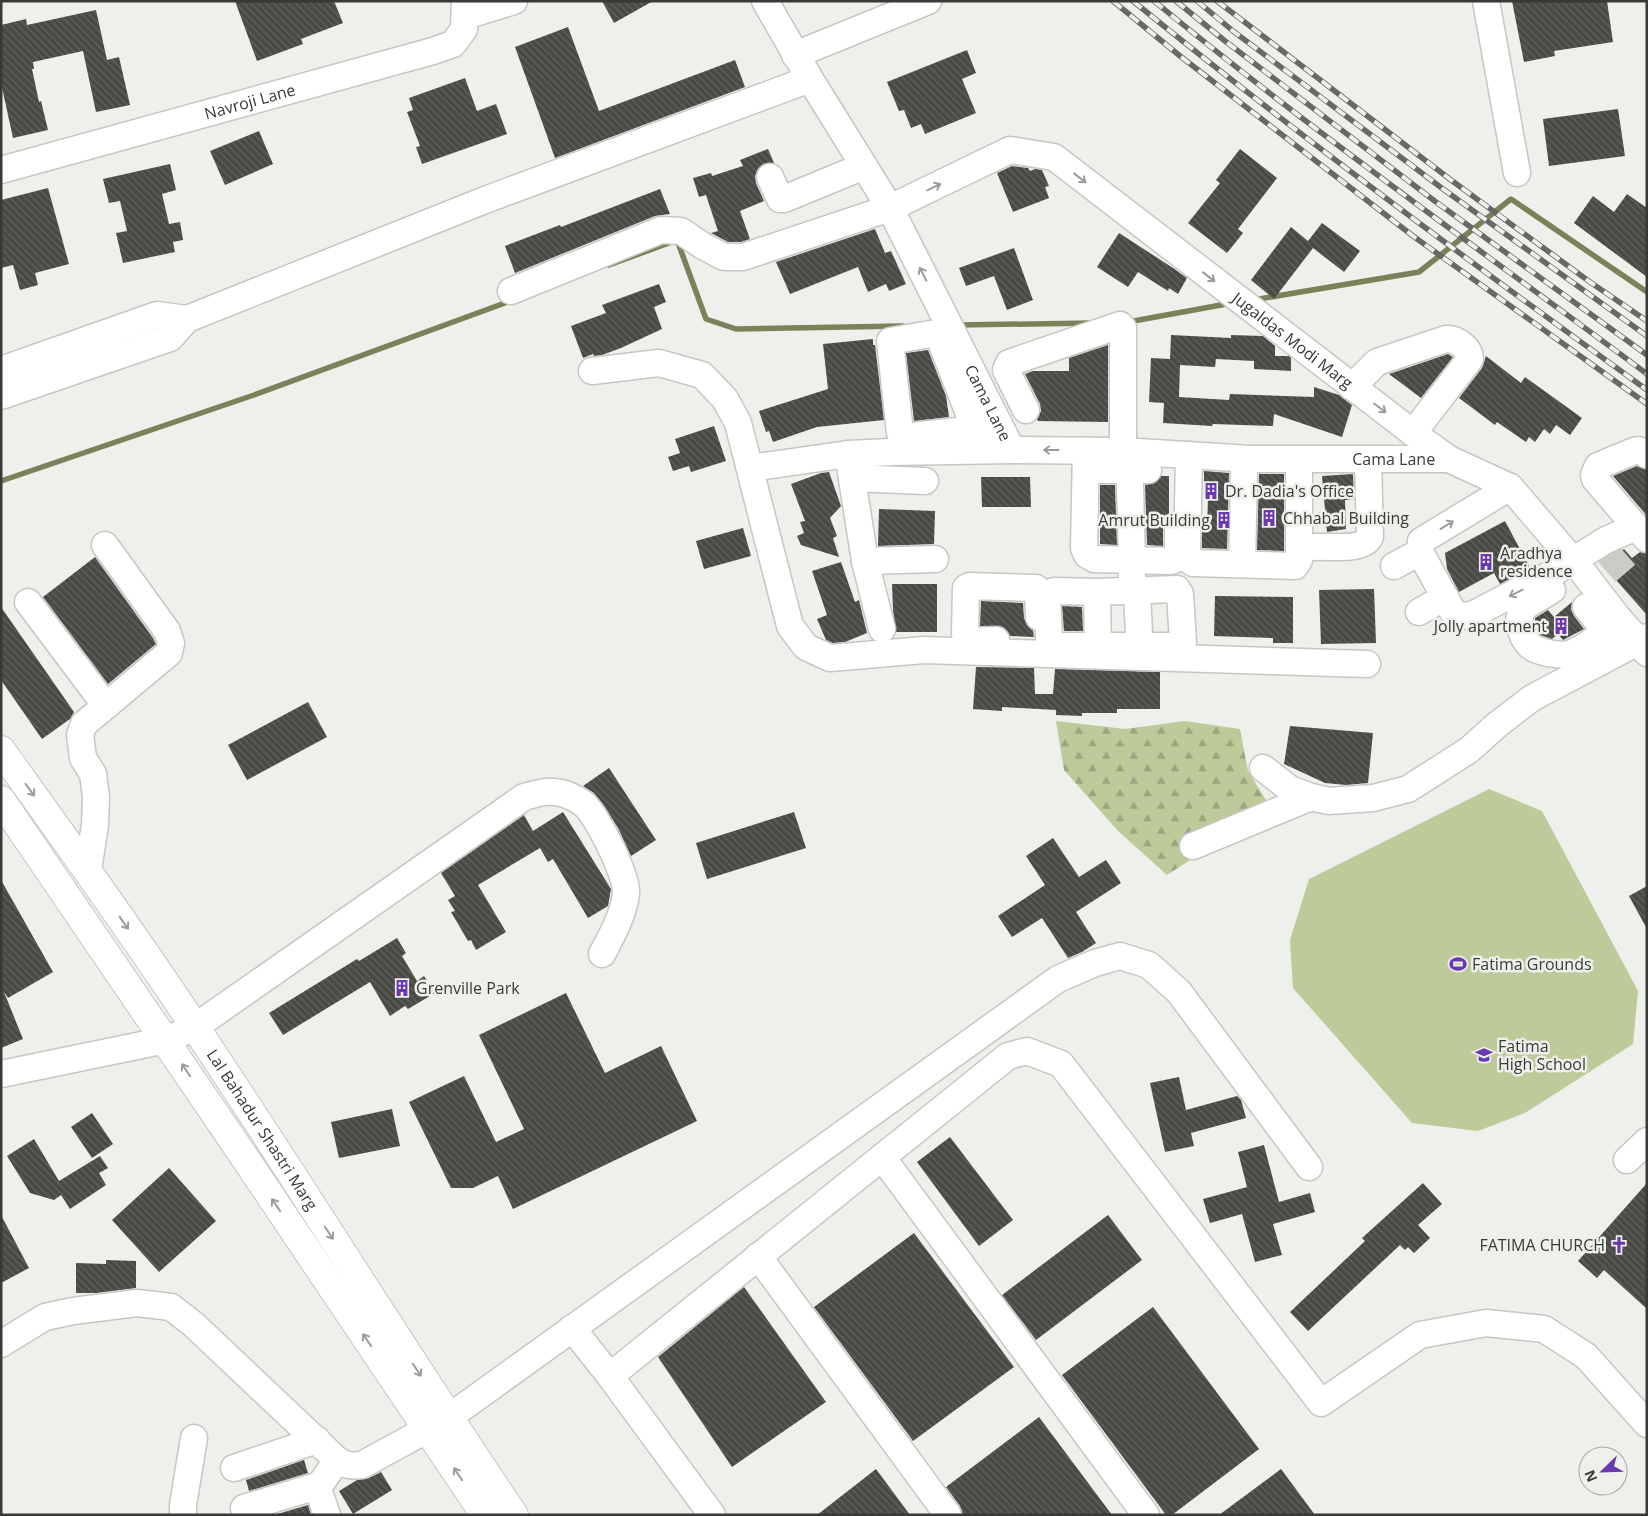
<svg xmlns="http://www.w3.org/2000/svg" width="1648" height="1516" font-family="'Open Sans',sans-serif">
<defs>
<pattern id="forest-firs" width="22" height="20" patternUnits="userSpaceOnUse" patternTransform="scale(1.25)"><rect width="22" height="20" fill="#beca9a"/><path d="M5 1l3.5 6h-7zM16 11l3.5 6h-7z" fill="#9ba57f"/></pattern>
<pattern id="building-back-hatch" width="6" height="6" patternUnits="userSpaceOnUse" patternTransform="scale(1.25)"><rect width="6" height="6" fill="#494a46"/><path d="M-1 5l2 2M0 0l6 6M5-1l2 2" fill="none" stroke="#62625f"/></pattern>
</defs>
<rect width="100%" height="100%" fill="#eef0eb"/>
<!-- forest -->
<path fill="url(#forest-firs)" d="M1056,721L1125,729L1185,721L1240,729L1248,771L1271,808L1167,875L1118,831L1064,770Z"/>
<!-- pitch -->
<path fill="#beca9a" d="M1489,789L1542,811L1638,991L1633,1044L1525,1113L1478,1131L1412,1123L1293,988L1290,940L1309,879Z"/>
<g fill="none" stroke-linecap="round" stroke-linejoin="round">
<!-- stream -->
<g stroke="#798258" stroke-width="5.5">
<path d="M609,265L677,240L706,319L736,329L903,326"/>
<path d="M1253,300L1419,272L1511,199L1647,292"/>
<path d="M1128,322L1232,303"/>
<path d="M958,325L1093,323"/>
<path d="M1,481L254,395L513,300"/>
</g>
</g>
<!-- building -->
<g fill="url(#building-back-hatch)">
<path d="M235,1H334L343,23L301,39L303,44L257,61Z"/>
<path d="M602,1H653L614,23Z"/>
<path d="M1512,1H1607L1613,42L1554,51L1555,56L1524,62Z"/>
<path d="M96,10L107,60L119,57L130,105L96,112L83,51L33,62L34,69H32L39,102L41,101L48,130L13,138L1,83V25L26,19L27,25Z"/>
<path d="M568,27L599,111L735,60L745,87L555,158L515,47Z"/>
<path d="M967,50L976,73L962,79L976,113L925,134L921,124L911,128L904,110L899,111L887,82Z"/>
<path d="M465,78L477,111L496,104L507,134L422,164L416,147L420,146L407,112L413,110L409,98Z"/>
<path d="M1618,109L1625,156L1549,166L1543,119Z"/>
<path d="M259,131L273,164L225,185L210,151Z"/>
<path d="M768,149L774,163L763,164L758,169L755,176L756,183L764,201L740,211L750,239L741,242H728L711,233L718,231L706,195L699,197L693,178L711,173L712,176L743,166L740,160Z"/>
<path d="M1240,149L1277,178L1238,229L1243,233L1227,253L1188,223L1220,183L1216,180Z"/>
<path d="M170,164L176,190L162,194L169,224L180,222L183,240L173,242L175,252L123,263L116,233L127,231L120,201L109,203L103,179Z"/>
<path d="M1012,166L1028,168L1030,171L1035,169L1042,170L1049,186L1045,187L1049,198L1013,212L997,173Z"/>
<path d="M48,188L69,264L35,273L38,285L20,290L13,265L1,268V200Z"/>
<path d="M660,189L670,214L655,216L515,273L505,246L560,225L561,227Z"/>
<path d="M1627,194L1647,208V277L1574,223L1593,196L1614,212Z"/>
<path d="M1322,223L1360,251L1344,272L1313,248L1274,299L1251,280L1291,227L1308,241Z"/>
<path d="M875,229L885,253L891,251L906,284L889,291L886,284L868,292L858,267L790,294L776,262Z"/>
<path d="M1119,233L1173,268L1187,278L1178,294L1169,288L1168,291L1138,272L1128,287L1097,267Z"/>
<path d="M1014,248L1033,300L1007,310L994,276L966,286L959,268Z"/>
<path d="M659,284L666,302L654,307L662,329L621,348L602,355L594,356L593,354L583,358L571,326L606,313L602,305Z"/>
<path d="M1171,335L1231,338V335L1263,336L1275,346V356H1289L1291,358V371L1254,369V361L1216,359L1215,367L1180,365L1179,397L1229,400L1230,394L1314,397V387L1339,395L1352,405L1342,437L1274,414L1273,426L1213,424L1212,426L1163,423L1164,403L1149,402L1151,358L1170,359Z"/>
<path d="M873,339V345H875L884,420L817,427L773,442L769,431L766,432L759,411L828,389L823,344Z"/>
<path d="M1108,345V422L1038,421L1037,419L1041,411L1040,404L1025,374L1033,371H1069V358Z"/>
<path d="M928,350L946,396L949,417L914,421L906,353Z"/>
<path d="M1448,354L1453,357L1421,398L1389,374Z"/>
<path d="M1486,356L1521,383L1525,377L1582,418L1570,435L1556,425L1550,434L1544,429L1535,442L1529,437L1526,442L1497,422L1495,425L1459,398L1482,368Z"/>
<path d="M714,426L726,461L691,472L689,466L673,471L668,457L680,453L675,439Z"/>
<path d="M1637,466L1647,470V516L1613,476Z"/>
<path d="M1204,471L1229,473L1227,549L1202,548V530L1207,531L1208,497H1204Z"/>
<path d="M829,472L841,506L830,518L837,536L833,538L839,557L801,545L797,536L804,533L800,522L805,521L791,484L821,473Z"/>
<path d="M1259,474H1284V551L1257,550Z"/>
<path d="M1353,474L1354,499L1345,500L1346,529L1327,532L1322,476Z"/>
<path d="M1161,476H1169V518L1165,523L1163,530V546L1147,545L1145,485L1155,483Z"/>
<path d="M981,477H1030L1031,507H982Z"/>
<path d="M1100,485H1115L1117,545L1100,544Z"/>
<path d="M879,509L935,511L934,544L878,546Z"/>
<path d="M1505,521L1530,568L1500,584L1494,573L1459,592L1447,569L1445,553Z"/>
<path d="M743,528L751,556L704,569L696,541Z"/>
<path d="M1624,549L1632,558L1640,552L1647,554V615L1601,563L1614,553L1616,555Z"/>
<path d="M95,557L153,638L156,644L108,684L43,597Z"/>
<path d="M841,562L855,602L859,600L867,633L845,642L833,643L826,640L817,619L827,615L812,571Z"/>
<path d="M892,584H937V632H896L893,610Z"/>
<path d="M1374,589L1376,643L1321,644L1319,590Z"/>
<path d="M1215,596L1293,597V643H1273V638L1214,636Z"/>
<path d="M981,601L1023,603L1024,618L1027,625L1033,631L1034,637L1010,636L1008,632L1003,627L980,626Z"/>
<path d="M1572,602L1571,609L1574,616L1584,629L1565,639L1563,640L1558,634L1552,639L1540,635L1535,626V618L1548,610L1554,617Z"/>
<path d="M1062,606L1082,607L1083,631H1064Z"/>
<path d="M1,607L74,712L70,719L42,739L1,680Z"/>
<path d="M976,667L1034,668L1035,694H1053L1055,669L1160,672V709H1117V713H1082V716L1056,715V710L1002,707V711L973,709Z"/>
<path d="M308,702L327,737L247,780L228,745Z"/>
<path d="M1290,726L1373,733L1368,783L1346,785L1325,783L1284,764Z"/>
<path d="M609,768L656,840L631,856L618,828L603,804L594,793L583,786Z"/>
<path d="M563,812L611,889L608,906L588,918L553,859L548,862L540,848L478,885L506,932L476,950L471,940L468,941L451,912L455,911L448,900L455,896L441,873L524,815L533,831Z"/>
<path d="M794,812L806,848L707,879L696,843Z"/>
<path d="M1053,838L1079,877L1106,860L1121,883L1076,912L1096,943L1082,952L1068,958L1042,918L1012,937L998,916L1045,885L1026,856Z"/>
<path d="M1,880L53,972L8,998L4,992L23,1039L1,1048Z"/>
<path d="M1647,886V929L1629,896Z"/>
<path d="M397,938L406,953L402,956L417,981L424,976L435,993L408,1009L405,1006L390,1016L370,982L283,1035L269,1013L357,959L359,961Z"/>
<path d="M566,993L605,1073L661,1046L697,1121L513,1209L498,1176L473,1188H451L409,1102L464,1076L496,1142L524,1129L479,1035Z"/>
<path d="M1179,1077L1186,1110L1237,1096L1241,1100L1246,1118L1191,1133L1194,1146L1165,1152L1150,1083Z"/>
<path d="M392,1109L400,1146L339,1158L331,1122Z"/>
<path d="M92,1113L113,1144L92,1158L71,1127Z"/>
<path d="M950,1137L1013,1220L979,1246L917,1162Z"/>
<path d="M34,1139L59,1181L100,1156L108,1168L99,1173L106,1185L70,1209L61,1195L54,1200L30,1193L7,1156Z"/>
<path d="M1264,1145L1279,1202L1310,1193L1315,1212L1273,1224L1282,1255L1255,1262L1242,1214L1210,1223L1203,1199L1247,1187L1238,1152Z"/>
<path d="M169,1168L216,1221L159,1272L112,1220Z"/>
<path d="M1423,1183L1442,1204L1418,1225L1430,1238L1414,1253L1408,1247L1405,1250L1400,1245L1308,1331L1290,1312L1365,1241L1362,1238Z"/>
<path d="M1647,1183V1309L1604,1270L1597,1278L1578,1261Z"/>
<path d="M1,1215L29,1268L1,1283Z"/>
<path d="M1108,1215L1142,1260L1036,1340L1002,1295Z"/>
<path d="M914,1233L1014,1367L913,1441L814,1307Z"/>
<path d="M106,1260L136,1261V1288L96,1293H76V1263L106,1264Z"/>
<path d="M744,1287L826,1402L732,1467L658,1357Z"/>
<path d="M1153,1307L1259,1449L1172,1515H1166L1062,1375Z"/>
<path d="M1039,1417L1112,1515H963L960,1506L946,1487Z"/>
<path d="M304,1460L308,1473L249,1491L246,1480Z"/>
<path d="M876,1469L910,1515H817Z"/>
<path d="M1281,1469L1315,1515H1219Z"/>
<path d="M381,1472L392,1490L353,1514L339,1491L357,1480L369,1478Z"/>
<path d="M308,1505L311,1515H274Z"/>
</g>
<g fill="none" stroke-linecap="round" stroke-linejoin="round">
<!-- minor-tunnel -->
<path stroke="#caccc7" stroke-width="26" stroke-dasharray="26 13" stroke-linecap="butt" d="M1607,572L1629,553"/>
<!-- minor casing -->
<g stroke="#c6c7c2" stroke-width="29">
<g id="minor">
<path id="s1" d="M765,1L810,79L890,208L1012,450"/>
<path d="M1486,1L1517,173"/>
<path d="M465,16L514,1"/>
<path d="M795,55L928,1"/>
<path id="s2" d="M1,170L433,51L453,44L464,29L465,1"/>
<path d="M770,177L780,199H784L864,166"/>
<path id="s3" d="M511,291L661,230L681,231L703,246L724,257H743L890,208L1010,150L1054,157L1413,433L1449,459L1510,487L1582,571L1619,619L1639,641L1647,653"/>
<path d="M1,370L157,315L187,319"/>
<path d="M592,371L659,363L702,375L725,399L738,423L790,626L806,647L830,658L924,650L1367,664"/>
<path d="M1352,387L1377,362L1446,339C1456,338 1470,348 1470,359L1413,433"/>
<path d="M1,396L170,338L187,319L485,200L810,79"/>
<path d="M1026,410L1006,370L1009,363L1120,325L1123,328V451"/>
<path d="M975,429L938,334L936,333L890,341L900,433L903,437L975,429L1012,449"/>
<path d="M1086,451L1084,548L1087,555L1094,559L1132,560L1129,451"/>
<path d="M848,454L865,561L882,629"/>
<path d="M1189,455L1187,555L1189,560L1193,563L1295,566L1299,560V459"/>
<path id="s4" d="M750,468L848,454L891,452L1012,450L1123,451L1251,459H1449"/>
<path d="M1086,470H1148"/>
<path d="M852,478L925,481"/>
<path d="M1510,487L1421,541L1420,552L1453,612L1460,616L1472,615L1553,573L1606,540L1636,527L1647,539"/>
<path d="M1636,527L1595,479L1594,475L1598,466L1634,451L1639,450L1647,455"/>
<path d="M1315,547C1330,546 1363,551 1370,537L1368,459"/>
<path d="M865,561L935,559"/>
<path d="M1242,564L1244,470"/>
<path d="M1394,566L1420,552"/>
<path d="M1132,577V560L1171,561L1176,559L1178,556V530"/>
<path d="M1177,589L1180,594L1183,642L1178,646H1056L1051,643L1049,639L1047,596L1049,593L1054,591L1097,592Z"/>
<path d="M1552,590C1545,595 1528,603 1523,609C1514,621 1523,643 1535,649C1544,653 1560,656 1569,654C1583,650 1609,629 1619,619"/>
<path d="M1137,591L1140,657"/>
<path d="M1097,592L1098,655"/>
<path d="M28,602L106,706"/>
<path d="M1586,607L1606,632"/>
<path d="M1419,612L1445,597"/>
<path d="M996,640L969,641L965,634L966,588L969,586L1036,588L1038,592L1039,617"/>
<path d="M1263,768L1290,789L1311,797L1329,801L1373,798L1408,789L1469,750L1498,724L1532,698L1647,637"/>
<path d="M1193,846L1311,797"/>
<path d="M88,870L95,825L96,797L93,774L83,758L80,735L84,724L169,653L171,643L167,631L105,545"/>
<path d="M1,1074L166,1040L195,1027L524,797C539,793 550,789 565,794C571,796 580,801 585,805C598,819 628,876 626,894C623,916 612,935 602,954"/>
<path d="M882,1157L1146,1515"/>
<path d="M1627,1160L1647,1141"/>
<path d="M758,1256L948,1515"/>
<path d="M572,1328L610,1376L712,1515"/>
<path d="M1,1344L45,1317L73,1311L137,1303L171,1307L193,1324L337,1460C346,1466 352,1466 362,1465L448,1418L1058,979L1095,963L1120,956L1149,965L1179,992L1309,1167"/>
<path d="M610,1376L1008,1056L1027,1051L1061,1064L1321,1403L1420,1335L1486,1323L1544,1329L1586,1356L1647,1424"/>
<path d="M234,1468L317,1440"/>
<path d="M317,1486L327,1515"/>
<path d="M244,1508L317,1486L322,1482L337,1460"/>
<path d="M183,1515V1505L194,1438"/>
</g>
</g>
<!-- major casing -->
<g stroke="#c6c7c2" stroke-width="30">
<g id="major">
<path id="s5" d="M1,750C67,842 133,933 195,1027C303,1188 405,1354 514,1515"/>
<path d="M1,800C164,1037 325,1276 485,1515"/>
</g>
</g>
<!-- minor -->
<use href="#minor" stroke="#fff" stroke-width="26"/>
<!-- major -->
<use href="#major" stroke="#fff" stroke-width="28"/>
<!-- rail casing -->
<g stroke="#686966" stroke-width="5.5">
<g id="rail">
<path d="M1113,1L1180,56L1413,236L1647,404"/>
<path d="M1133,1C1300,137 1473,264 1647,390"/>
<path d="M1154,1C1313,132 1482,251 1647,374"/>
<path d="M1176,1L1225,41L1436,202L1647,355"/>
<path d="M1197,1L1233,31L1443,189L1647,336"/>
<path d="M1217,1L1451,180L1590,282L1647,321"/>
</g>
</g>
<!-- rail -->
<use href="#rail" stroke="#eef0eb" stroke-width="4" stroke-dasharray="11" stroke-linecap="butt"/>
</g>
<!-- one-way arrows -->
<defs><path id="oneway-shaft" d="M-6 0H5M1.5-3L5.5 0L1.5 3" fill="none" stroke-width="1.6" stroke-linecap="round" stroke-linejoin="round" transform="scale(1.25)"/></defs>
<g stroke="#9c9c9c">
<use href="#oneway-shaft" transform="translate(1080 178) rotate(38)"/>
<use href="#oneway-shaft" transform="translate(934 187) rotate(-26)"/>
<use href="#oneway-shaft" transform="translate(923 274) rotate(-117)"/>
<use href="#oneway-shaft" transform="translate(1209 277) rotate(38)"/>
<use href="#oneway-shaft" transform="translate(1380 408) rotate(37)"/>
<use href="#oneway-shaft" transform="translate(1051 450) rotate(180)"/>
<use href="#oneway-shaft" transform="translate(1447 525) rotate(-31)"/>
<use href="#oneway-shaft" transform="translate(1516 593) rotate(153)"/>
<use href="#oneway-shaft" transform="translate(30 790) rotate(54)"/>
<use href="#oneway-shaft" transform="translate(124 923) rotate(55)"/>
<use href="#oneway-shaft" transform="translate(186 1070) rotate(-124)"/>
<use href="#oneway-shaft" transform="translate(276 1205) rotate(-124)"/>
<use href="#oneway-shaft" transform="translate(329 1233) rotate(57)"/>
<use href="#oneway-shaft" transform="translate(367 1340) rotate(-124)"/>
<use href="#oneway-shaft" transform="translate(417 1370) rotate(57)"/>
<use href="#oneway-shaft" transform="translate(458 1474) rotate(-124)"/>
</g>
<!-- icons -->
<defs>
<g id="building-bare" transform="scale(1.35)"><path d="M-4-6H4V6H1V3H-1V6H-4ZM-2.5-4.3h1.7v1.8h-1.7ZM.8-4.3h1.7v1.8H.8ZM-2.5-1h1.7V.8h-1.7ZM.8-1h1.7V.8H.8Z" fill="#6b38af" stroke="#eef0eb" stroke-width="2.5" paint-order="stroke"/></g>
<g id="stadium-bare" transform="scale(1.35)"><path d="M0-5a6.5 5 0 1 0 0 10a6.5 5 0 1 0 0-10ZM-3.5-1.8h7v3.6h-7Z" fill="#6b38af" stroke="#eef0eb" stroke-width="2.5" paint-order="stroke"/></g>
<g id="school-bare" transform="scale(1.35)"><path d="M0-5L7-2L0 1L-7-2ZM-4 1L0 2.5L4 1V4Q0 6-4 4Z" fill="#6b38af" stroke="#eef0eb" stroke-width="2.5" paint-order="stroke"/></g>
<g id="church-bare" transform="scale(1.35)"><path d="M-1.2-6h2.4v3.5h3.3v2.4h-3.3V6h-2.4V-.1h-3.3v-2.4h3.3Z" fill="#6b38af" stroke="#eef0eb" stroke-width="2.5" paint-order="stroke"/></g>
</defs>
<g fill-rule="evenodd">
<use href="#building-bare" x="1211" y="491"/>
<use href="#building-bare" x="1269" y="518"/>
<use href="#building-bare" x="1224" y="520"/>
<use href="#building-bare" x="1486" y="562"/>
<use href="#building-bare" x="1561" y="626"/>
<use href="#stadium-bare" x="1458" y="964"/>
<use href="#building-bare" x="402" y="988"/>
<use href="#school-bare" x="1484" y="1055"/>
<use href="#church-bare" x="1619" y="1245"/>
</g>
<g text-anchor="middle" stroke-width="5" stroke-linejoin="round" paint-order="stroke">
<!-- street labels -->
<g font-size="16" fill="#393a38" stroke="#eef0eb">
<text dy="6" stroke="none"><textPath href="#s2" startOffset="258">Navroji Lane</textPath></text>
<text dy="6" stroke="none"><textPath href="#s3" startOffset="885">Jugaldas Modi Marg</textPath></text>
<text dy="6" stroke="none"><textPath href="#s1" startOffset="460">Cama Lane</textPath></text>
<text dy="6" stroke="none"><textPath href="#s4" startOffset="645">Cama Lane</textPath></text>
<text dy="6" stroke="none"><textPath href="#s5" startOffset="461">Lal Bahadur Shastri Marg</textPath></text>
</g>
<!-- poi labels -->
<g font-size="16" fill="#393a38" stroke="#eef0eb" text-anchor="start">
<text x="1225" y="497">Dr. Dadia's Office</text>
<text x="1283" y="524">Chhabal Building</text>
<text x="1210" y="526" text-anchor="end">Amrut Building</text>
<text x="1500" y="559">Aradhya<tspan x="1500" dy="18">residence</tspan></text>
<text x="1547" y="632" text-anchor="end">Jolly apartment</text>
<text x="1472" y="970">Fatima Grounds</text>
<text x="416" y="994">Grenville Park</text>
<text x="1498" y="1052">Fatima<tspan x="1498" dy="18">High School</tspan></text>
<text x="1605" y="1251" text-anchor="end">FATIMA CHURCH</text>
</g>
</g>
<!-- border -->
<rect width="1648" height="1516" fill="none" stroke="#393a38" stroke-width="5"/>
<!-- north arrow -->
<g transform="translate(1603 1471) rotate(247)"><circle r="24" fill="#eef0eb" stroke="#a6a7a3"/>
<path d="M0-4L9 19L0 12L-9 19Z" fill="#6b38af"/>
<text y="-8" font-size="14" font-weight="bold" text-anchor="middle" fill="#393a38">N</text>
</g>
</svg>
